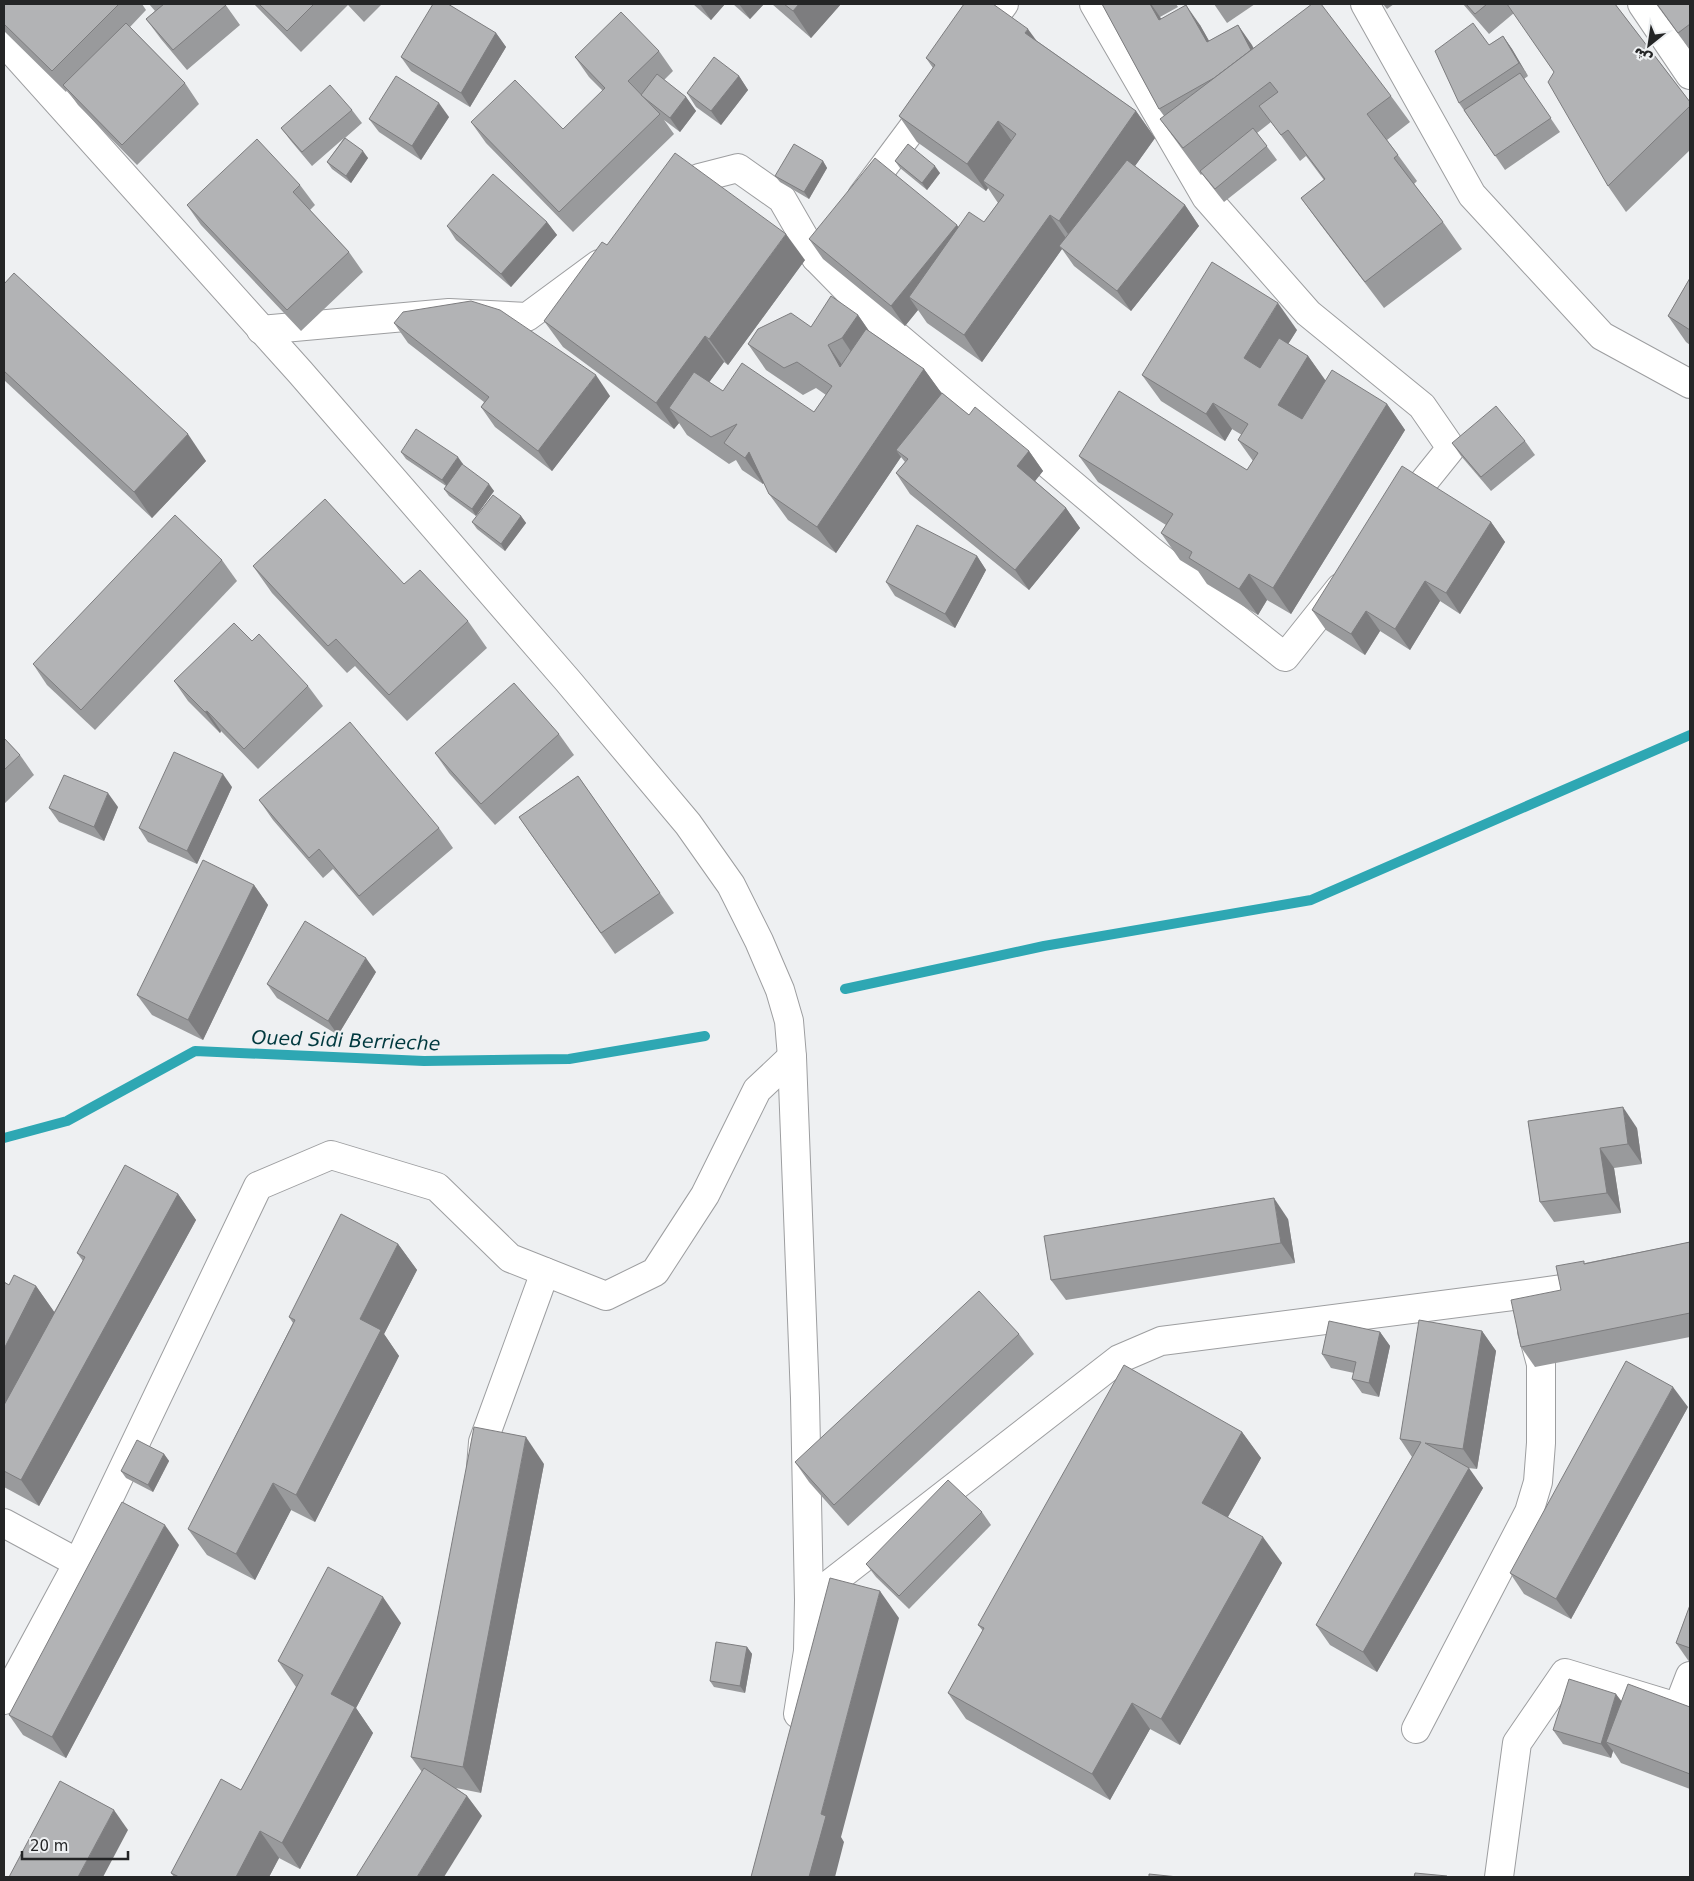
<svg xmlns="http://www.w3.org/2000/svg" width="1694" height="1881" font-family="'DejaVu Sans',Cairo,sans-serif">
<rect width="100%" height="100%" fill="#eef0f2"/>
<g fill="none" stroke-linecap="round" stroke-linejoin="round">
<!-- stream -->
<g stroke="#2ea7b3" stroke-width="10">
<path d="M845,989L1044,946L1311,900L1690,735"/>
<path d="M4,1138L67,1121L195,1051L424,1061L569,1059L705,1036"/>
</g>
<!-- minor casing -->
<g stroke="#9d9ea0" stroke-width="30">
<g id="minor">
<path d="M1094,4L1206,197L1308,313L1422,406L1451,448L1402,509"/>
<path d="M1365,4L1472,195L1602,336L1690,384"/>
<path d="M1642,4L1690,75"/>
<path d="M978,39L1004,4"/>
<path d="M4,42L300,372L568,681L688,824L731,885L759,941L780,990L789,1021L792,1057L805,1398L809,1600L808,1651L798,1714"/>
<path d="M862,196L932,102"/>
<path d="M677,197L699,178L738,168L782,199L816,258L826,244"/>
<path d="M816,258L874,317L1150,550L1285,657L1340,588"/>
<path d="M261,330L449,313L527,317L599,264"/>
<path d="M481,1467L483,1442L545,1272"/>
<path d="M4,1523L78,1563"/>
<path d="M809,1600L1119,1359L1161,1341L1520,1295L1597,1284"/>
<path d="M4,1700L78,1563L258,1186L331,1155L437,1187L510,1258L606,1296L655,1272L705,1195L757,1090L792,1057"/>
<path d="M1678,1707L1690,1676"/>
<path d="M1416,1729L1529,1512L1538,1482L1541,1443V1364L1532,1331"/>
<path d="M1499,1877L1517,1743L1565,1673L1690,1711"/>
</g>
</g>
<!-- minor -->
<use href="#minor" stroke="#fff" stroke-width="28"/>
</g>
<!-- wall -->
<g fill="#999a9c">
<path d="M4,4H142L146,10L130,27L185,83L199,104L137,165L78,105L67,90L66,92L4,31Z"/>
<path d="M149,4H225L240,25L187,70L161,39L146,19L155,11Z"/>
<path d="M254,4H382L364,22L348,5L301,52Z"/>
<path d="M693,4H725L711,20Z"/>
<path d="M733,4H764L750,19Z"/>
<path d="M772,4H841L811,38Z"/>
<path d="M1102,4H1176L1178,7L1160,17L1161,19L1200,25L1209,41L1238,25L1253,48L1391,96L1410,122L1387,140L1417,181L1414,184L1443,222L1462,249L1384,308L1320,224L1301,198L1324,180L1306,156L1300,161L1271,122L1257,133L1277,160L1224,202L1202,174L1201,175L1160,119L1164,116L1159,109Z"/>
<path d="M1214,4H1255L1227,23Z"/>
<path d="M1383,4H1394L1387,9Z"/>
<path d="M1463,4H1615L1690,102V150L1626,212L1608,186L1554,72L1514,13L1489,34Z"/>
<path d="M1656,4H1690V50Z"/>
<path d="M496,33L506,47L470,107L411,71L401,57Z"/>
<path d="M1503,36L1512,49L1528,76L1524,79L1560,132L1505,170L1459,103L1489,45Z"/>
<path d="M1037,41L1136,111L1155,138L1135,166L1185,205L1199,226L1131,311L1074,266L1062,249L982,362L927,323L918,310L905,326L823,259L809,239L958,227L984,222L998,203L988,188L986,191L917,142L899,116L933,68L926,58Z"/>
<path d="M659,51L673,71L664,80L686,97L696,111L680,132L664,120L674,134L573,232L486,143L471,122L563,129L603,91L589,77L575,57Z"/>
<path d="M739,76L748,90L721,125L696,107L687,93Z"/>
<path d="M352,110L362,123L345,138L368,158L351,183L332,169L327,162L344,138L312,166L291,141L281,128Z"/>
<path d="M449,117L421,160L379,132L369,119Z"/>
<path d="M823,161L827,168L809,199L780,182L775,176Z"/>
<path d="M895,161L940,173L927,190L900,168Z"/>
<path d="M300,185L315,205L310,210L349,252L363,272L301,331L201,225L187,205Z"/>
<path d="M547,222L557,235L511,287L456,240L447,226Z"/>
<path d="M607,245L805,260L728,365L724,362L709,382L723,391L814,412L826,395L816,388L803,395L766,370L748,344L858,315L869,331L924,369L942,394L969,415L1029,451L1043,471L1035,481L1066,508L1080,528L1029,590L910,494L896,473L905,462L901,457L836,553L788,520L769,494L764,483L763,484L742,470L736,460L729,464L687,435L679,423L674,429L563,347L544,321Z"/>
<path d="M1690,278V345L1686,342L1668,316Z"/>
<path d="M4,284L206,461L152,518L4,380Z"/>
<path d="M394,323L610,396L552,471L495,427L481,407L484,402L408,343Z"/>
<path d="M1297,330L1288,344L1308,356L1326,381L1387,404L1405,430L1291,614L1267,600L1258,615L1207,584L1198,571L1180,560L1161,533L1166,525L1098,482L1079,456L1247,470L1253,461L1238,440L1242,435L1232,429L1225,441L1161,401L1142,375Z"/>
<path d="M1525,441L1535,455L1491,491L1461,456L1452,443Z"/>
<path d="M401,452L463,464L462,465L494,491L476,516L449,496L444,489L446,486L406,459Z"/>
<path d="M521,516L526,523L505,551L477,529L472,522Z"/>
<path d="M1491,522L1505,542L1460,614L1440,601L1410,650L1380,631L1365,655L1326,630L1312,610Z"/>
<path d="M977,556L986,570L955,628L895,596L886,582Z"/>
<path d="M222,560L237,581L95,730L47,685L33,664Z"/>
<path d="M253,566L404,584L468,621L487,648L407,721L355,666L347,673L272,593Z"/>
<path d="M252,641L308,686L323,706L258,769L221,731L220,733L188,701L174,681Z"/>
<path d="M559,734L574,755L495,825L449,773L435,753Z"/>
<path d="M4,738L20,755L34,775L4,804Z"/>
<path d="M578,776L674,913L615,954L519,817Z"/>
<path d="M232,787L197,864L148,842L139,828Z"/>
<path d="M259,800L439,828L453,848L373,916L333,869L323,878L273,820Z"/>
<path d="M118,807L104,841L59,822L49,808Z"/>
<path d="M254,885L268,905L203,1040L152,1015L137,995Z"/>
<path d="M376,972L338,1035L277,998L267,984Z"/>
<path d="M1528,1121L1637,1128L1642,1164L1614,1168L1621,1213L1554,1222L1540,1202Z"/>
<path d="M178,1194L196,1220L39,1506L4,1487V1282L9,1285L36,1286L54,1312L83,1261L77,1253Z"/>
<path d="M1288,1219L1295,1263L1066,1300L1051,1280Z"/>
<path d="M1690,1242V1337L1535,1367L1521,1347L1561,1290L1585,1263Z"/>
<path d="M398,1244L417,1270L384,1334L399,1356L315,1522L291,1510L255,1580L207,1555L188,1529L293,1323L289,1317Z"/>
<path d="M1482,1331L1496,1351L1477,1469L1468,1468L1483,1488L1377,1672L1330,1645L1316,1625L1412,1457L1400,1439Z"/>
<path d="M1380,1332L1390,1346L1379,1397L1362,1393L1352,1379L1354,1373L1331,1368L1322,1354Z"/>
<path d="M1019,1334L1034,1354L848,1526L809,1482L795,1462Z"/>
<path d="M1688,1407L1571,1619L1524,1594L1510,1573Z"/>
<path d="M1242,1432L1261,1458L1228,1517L1282,1563L1180,1745L1150,1729L1110,1800L966,1719L948,1693L983,1631L978,1625Z"/>
<path d="M164,1454L169,1461L153,1492L126,1478L121,1471Z"/>
<path d="M544,1464L481,1793L456,1788L467,1796L482,1816L422,1772L411,1757Z"/>
<path d="M982,1512L991,1525L909,1609L876,1577L866,1564Z"/>
<path d="M179,1545L66,1758L23,1735L9,1715Z"/>
<path d="M1690,1605V1663L1676,1643Z"/>
<path d="M401,1623L356,1708L373,1733L300,1869L279,1858L269,1877H174L171,1873L241,1790L296,1687L278,1661Z"/>
<path d="M747,1647L752,1654L745,1693L714,1687L710,1681Z"/>
<path d="M1622,1701L1690,1707V1789L1621,1763L1613,1751L1611,1758L1563,1744L1553,1730Z"/>
</g>
<!-- shaded-wall -->
<g fill="#7d7d7f">
<path d="M700,4H725L711,20Z"/>
<path d="M739,4H764L750,19Z"/>
<path d="M799,4H841L811,38L793,11Z"/>
<path d="M1150,4H1151L1160,17L1173,40L1159,20Z"/>
<path d="M1186,5L1200,25L1221,62L1207,42Z"/>
<path d="M1238,25L1252,45L1268,76L1254,56Z"/>
<path d="M1028,29L1047,55L1025,33Z"/>
<path d="M496,33L506,47L470,107L461,93Z"/>
<path d="M1503,36L1512,49L1528,76L1519,63Z"/>
<path d="M739,76L748,90L721,125L711,111Z"/>
<path d="M686,97L696,111L680,132L670,118Z"/>
<path d="M439,103L449,117L421,160L412,146Z"/>
<path d="M1136,111L1155,138L1077,247L1059,221Z"/>
<path d="M998,121L1016,147L983,181L988,188L986,191L967,164Z"/>
<path d="M363,151L368,158L351,183L346,176Z"/>
<path d="M823,161L827,168L809,199L804,192Z"/>
<path d="M935,166L940,173L927,190L922,183Z"/>
<path d="M1185,205L1199,226L1131,311L1117,291Z"/>
<path d="M1050,215L1068,241L1059,246L1062,249L982,362L964,335Z"/>
<path d="M547,222L557,235L511,287L501,274Z"/>
<path d="M957,225L971,245L909,297L918,310L905,326L891,306Z"/>
<path d="M786,234L805,260L728,365L709,339Z"/>
<path d="M1278,303L1297,330L1263,384L1244,358Z"/>
<path d="M858,315L876,341L860,365L842,338Z"/>
<path d="M705,336L724,362L683,418L669,408L679,423L674,429L656,403Z"/>
<path d="M828,345L847,372L840,367Z"/>
<path d="M1308,356L1327,383L1297,431L1278,405Z"/>
<path d="M924,369L943,395L896,450L901,457L836,553L817,527Z"/>
<path d="M596,375L610,396L552,471L538,451Z"/>
<path d="M1213,403L1232,429L1225,441L1206,414Z"/>
<path d="M1387,404L1405,430L1291,614L1273,588Z"/>
<path d="M188,434L206,461L152,518L134,492Z"/>
<path d="M1029,451L1043,471L1031,486L1017,466Z"/>
<path d="M749,452L767,479L763,484L745,458Z"/>
<path d="M458,457L463,464L447,486L442,480Z"/>
<path d="M489,484L494,491L476,516L472,509Z"/>
<path d="M1066,508L1080,528L1029,590L1015,570Z"/>
<path d="M521,516L526,523L505,551L501,544Z"/>
<path d="M1491,522L1505,542L1460,614L1446,593Z"/>
<path d="M977,556L986,570L955,628L945,614Z"/>
<path d="M1249,574L1267,600L1258,615L1239,589Z"/>
<path d="M1425,581L1440,601L1410,650L1395,629Z"/>
<path d="M1366,611L1380,631L1365,655L1351,634Z"/>
<path d="M207,711L221,731L220,733L205,712Z"/>
<path d="M223,774L232,787L197,864L187,851Z"/>
<path d="M108,793L118,807L104,841L94,827Z"/>
<path d="M254,885L268,905L203,1040L188,1020Z"/>
<path d="M366,958L376,972L338,1035L328,1021Z"/>
<path d="M1623,1107L1637,1128L1642,1164L1628,1144Z"/>
<path d="M1600,1148L1614,1168L1621,1213L1607,1193Z"/>
<path d="M178,1194L196,1220L39,1506L21,1480Z"/>
<path d="M1274,1198L1288,1219L1295,1263L1281,1243Z"/>
<path d="M398,1244L417,1270L384,1334L399,1356L315,1522L296,1495L360,1319Z"/>
<path d="M36,1286L55,1313L4,1411V1349Z"/>
<path d="M1482,1331L1496,1351L1477,1469L1463,1449Z"/>
<path d="M1380,1332L1390,1346L1379,1397L1369,1383Z"/>
<path d="M1673,1387L1688,1407L1571,1619L1556,1599Z"/>
<path d="M1242,1432L1261,1458L1221,1529L1202,1503Z"/>
<path d="M526,1437L544,1464L481,1793L463,1767Z"/>
<path d="M164,1454L169,1461L153,1492L148,1485Z"/>
<path d="M1469,1468L1483,1488L1377,1672L1363,1652Z"/>
<path d="M273,1483L291,1510L255,1580L236,1554Z"/>
<path d="M165,1525L179,1545L66,1758L52,1737Z"/>
<path d="M1263,1537L1282,1563L1180,1745L1161,1719Z"/>
<path d="M880,1591L899,1618L841,1837L844,1842L835,1877H809L821,1814Z"/>
<path d="M383,1597L401,1623L356,1708L373,1733L300,1869L282,1843L331,1694Z"/>
<path d="M747,1647L752,1654L745,1693L740,1686Z"/>
<path d="M1616,1694L1626,1707L1606,1742L1613,1751L1611,1758L1601,1744Z"/>
<path d="M1132,1703L1150,1729L1110,1800L1092,1774Z"/>
<path d="M467,1796L482,1816L444,1877H417Z"/>
<path d="M114,1810L128,1830L103,1877H78Z"/>
<path d="M260,1831L279,1858L269,1877H236Z"/>
</g>
<!-- building -->
<g fill="#b2b3b5" stroke="#7d7d7f">
<path d="M4,4H119L52,71L4,24Z"/>
<path d="M164,4H225L226,5L173,50L146,19Z"/>
<path d="M259,4H314L287,31Z"/>
<path d="M433,4H448L496,33L461,93L401,57Z"/>
<path d="M784,4H799L793,11Z"/>
<path d="M964,4H993L1028,29L1025,33L1136,111L1059,221L1050,215L964,335L909,297L969,212L984,222L1004,195L983,181L1016,134L998,121L967,164L899,116L935,65L926,58Z"/>
<path d="M1102,4H1150L1159,20L1186,5L1207,42L1238,25L1251,50L1214,78L1159,109Z"/>
<path d="M1312,4H1321L1391,96L1367,114L1398,155L1394,158L1443,222L1365,282L1301,198L1325,179L1288,130L1281,135L1259,106L1278,92L1270,82L1183,148L1160,119Z"/>
<path d="M1466,4H1487L1475,14Z"/>
<path d="M1507,4H1615L1690,102V106L1608,186L1548,82L1554,72Z"/>
<path d="M1657,4H1690V24L1678,33Z"/>
<path d="M621,12L659,51L628,81L660,114L559,212L471,122L515,80L563,129L605,88L575,57Z"/>
<path d="M126,23L185,83L122,145L63,85Z"/>
<path d="M1473,23L1489,45L1503,36L1519,63L1459,103L1435,51Z"/>
<path d="M714,57L739,76L711,111L687,93Z"/>
<path d="M1520,73L1551,118L1495,156L1464,110Z"/>
<path d="M657,74L686,97L670,118L647,100L641,95Z"/>
<path d="M396,76L439,103L412,146L369,119Z"/>
<path d="M330,85L352,110L302,152L281,128Z"/>
<path d="M1253,128L1267,146L1215,189L1200,171Z"/>
<path d="M345,138L363,151L346,176L327,162Z"/>
<path d="M257,139L300,185L293,192L349,252L287,310L187,205Z"/>
<path d="M794,144L823,161L804,192L775,176Z"/>
<path d="M908,144L935,166L922,183L895,161Z"/>
<path d="M675,153L786,234L709,339L705,336L656,403L544,321L602,242L607,245Z"/>
<path d="M875,158L957,225L891,306L809,239Z"/>
<path d="M1127,160L1185,205L1117,291L1059,246Z"/>
<path d="M493,174L547,222L501,274L447,226Z"/>
<path d="M1212,262L1278,303L1244,358L1260,368L1279,338L1308,356L1278,405L1302,419L1332,370L1387,404L1273,588L1249,574L1239,589L1189,558L1192,552L1161,533L1173,514L1079,456L1119,391L1247,470L1258,453L1238,440L1248,424L1213,403L1206,414L1142,375Z"/>
<path d="M14,273L188,434L134,492L4,371V284Z"/>
<path d="M1690,278V330L1668,316Z"/>
<path d="M831,296L858,315L842,338L828,345L840,367L866,329L924,369L817,527L769,494L749,452L745,458L724,443L737,424L711,437L669,408L694,372L723,391L742,363L814,412L832,386L797,362L784,368L748,344L758,329L791,313L811,327Z"/>
<path d="M471,301L500,310L596,375L538,451L481,407L489,397L394,323L403,312Z"/>
<path d="M942,393L969,415L975,407L1029,451L1017,466L1066,508L1015,570L896,473L908,459L896,450Z"/>
<path d="M1496,406L1525,441L1481,477L1452,443Z"/>
<path d="M416,429L458,457L442,480L401,452Z"/>
<path d="M462,464L489,484L472,509L444,489Z"/>
<path d="M1402,466L1491,522L1446,593L1425,581L1395,629L1366,611L1351,634L1312,610Z"/>
<path d="M493,495L521,516L501,544L472,522Z"/>
<path d="M325,499L404,584L420,570L468,621L389,695L336,639L328,646L253,566Z"/>
<path d="M175,515L222,560L81,710L33,664Z"/>
<path d="M917,525L977,556L945,614L886,582Z"/>
<path d="M234,623L252,641L259,634L308,686L244,749L207,711L205,712L174,681Z"/>
<path d="M514,683L559,734L481,804L435,753Z"/>
<path d="M350,722L439,828L359,896L319,849L309,858L259,800Z"/>
<path d="M4,738L20,755L4,770Z"/>
<path d="M174,752L223,774L187,851L139,828Z"/>
<path d="M64,775L108,793L94,827L49,808Z"/>
<path d="M578,776L660,893L601,933L519,817Z"/>
<path d="M203,860L254,885L188,1020L137,995Z"/>
<path d="M305,921L366,958L328,1021L267,984Z"/>
<path d="M1623,1107L1628,1144L1600,1148L1607,1193L1540,1202L1528,1121Z"/>
<path d="M125,1165L178,1194L21,1480L4,1471V1405L85,1257L77,1253Z"/>
<path d="M1274,1198L1281,1243L1051,1280L1044,1236Z"/>
<path d="M341,1214L398,1244L360,1319L381,1330L296,1495L273,1483L236,1554L188,1529L295,1320L289,1317Z"/>
<path d="M1690,1242V1313L1521,1347L1511,1300L1561,1290L1556,1266L1584,1261V1264Z"/>
<path d="M14,1275L36,1286L4,1349V1282L9,1285Z"/>
<path d="M979,1291L1019,1334L834,1505L795,1462Z"/>
<path d="M1419,1320L1482,1331L1463,1449L1425,1443L1469,1468L1363,1652L1316,1625L1421,1442L1400,1439Z"/>
<path d="M1329,1321L1380,1332L1369,1383L1352,1379L1356,1362L1322,1354Z"/>
<path d="M1626,1361L1673,1387L1556,1599L1510,1573Z"/>
<path d="M1124,1365L1242,1432L1202,1503L1263,1537L1161,1719L1132,1703L1092,1774L948,1693L984,1628L978,1625Z"/>
<path d="M474,1427L526,1437L463,1767L411,1757Z"/>
<path d="M137,1440L164,1454L148,1485L121,1471Z"/>
<path d="M948,1480L982,1512L899,1596L866,1564Z"/>
<path d="M122,1502L165,1525L52,1737L9,1715Z"/>
<path d="M328,1567L383,1597L331,1694L355,1707L282,1843L260,1831L236,1877H179L171,1873L221,1779L241,1790L303,1675L278,1661Z"/>
<path d="M830,1578L880,1591L821,1814L826,1816L809,1877H751Z"/>
<path d="M1690,1605V1648L1676,1643Z"/>
<path d="M716,1642L747,1647L740,1686L710,1681Z"/>
<path d="M1569,1679L1616,1694L1601,1744L1553,1730Z"/>
<path d="M1628,1684L1690,1707V1774L1606,1742Z"/>
<path d="M424,1768L467,1796L417,1877H356Z"/>
<path d="M60,1781L114,1810L78,1877H9Z"/>
<path d="M1415,1873L1447,1876V1877H1414Z"/>
<path d="M1149,1874L1178,1877H1149Z"/>
</g>
<g text-anchor="middle" stroke-width="4" stroke-linejoin="round" paint-order="stroke">
<!-- water labels -->
<g font-size="19" font-style="italic" fill="#01393f" stroke="#eef0f2">
<text transform="translate(346 1040) rotate(2)" y="7">Oued Sidi Berrieche</text>
</g>
</g>
<!-- border -->
<rect width="1694" height="1881" fill="none" stroke="#242526" stroke-width="10"/>
<!-- north arrow -->
<g transform="translate(1649 45) rotate(210)" stroke="#eef0f2" stroke-width="4" paint-order="stroke">
<path d="M0-4L9 19L0 12L-9 19Z" fill="#242526"/>
<text y="-8" font-size="14" font-weight="bold" text-anchor="middle" fill="#242526">ش</text>
</g>
<!-- scale -->
<path d="M22 1851v8h106v-8" fill="none" stroke="#242526" stroke-width="2.5"/>
<text x="30" y="1851" font-size="15" fill="#242526" stroke="#eef0f2" stroke-width="4" paint-order="stroke">20 m</text>
</svg>
